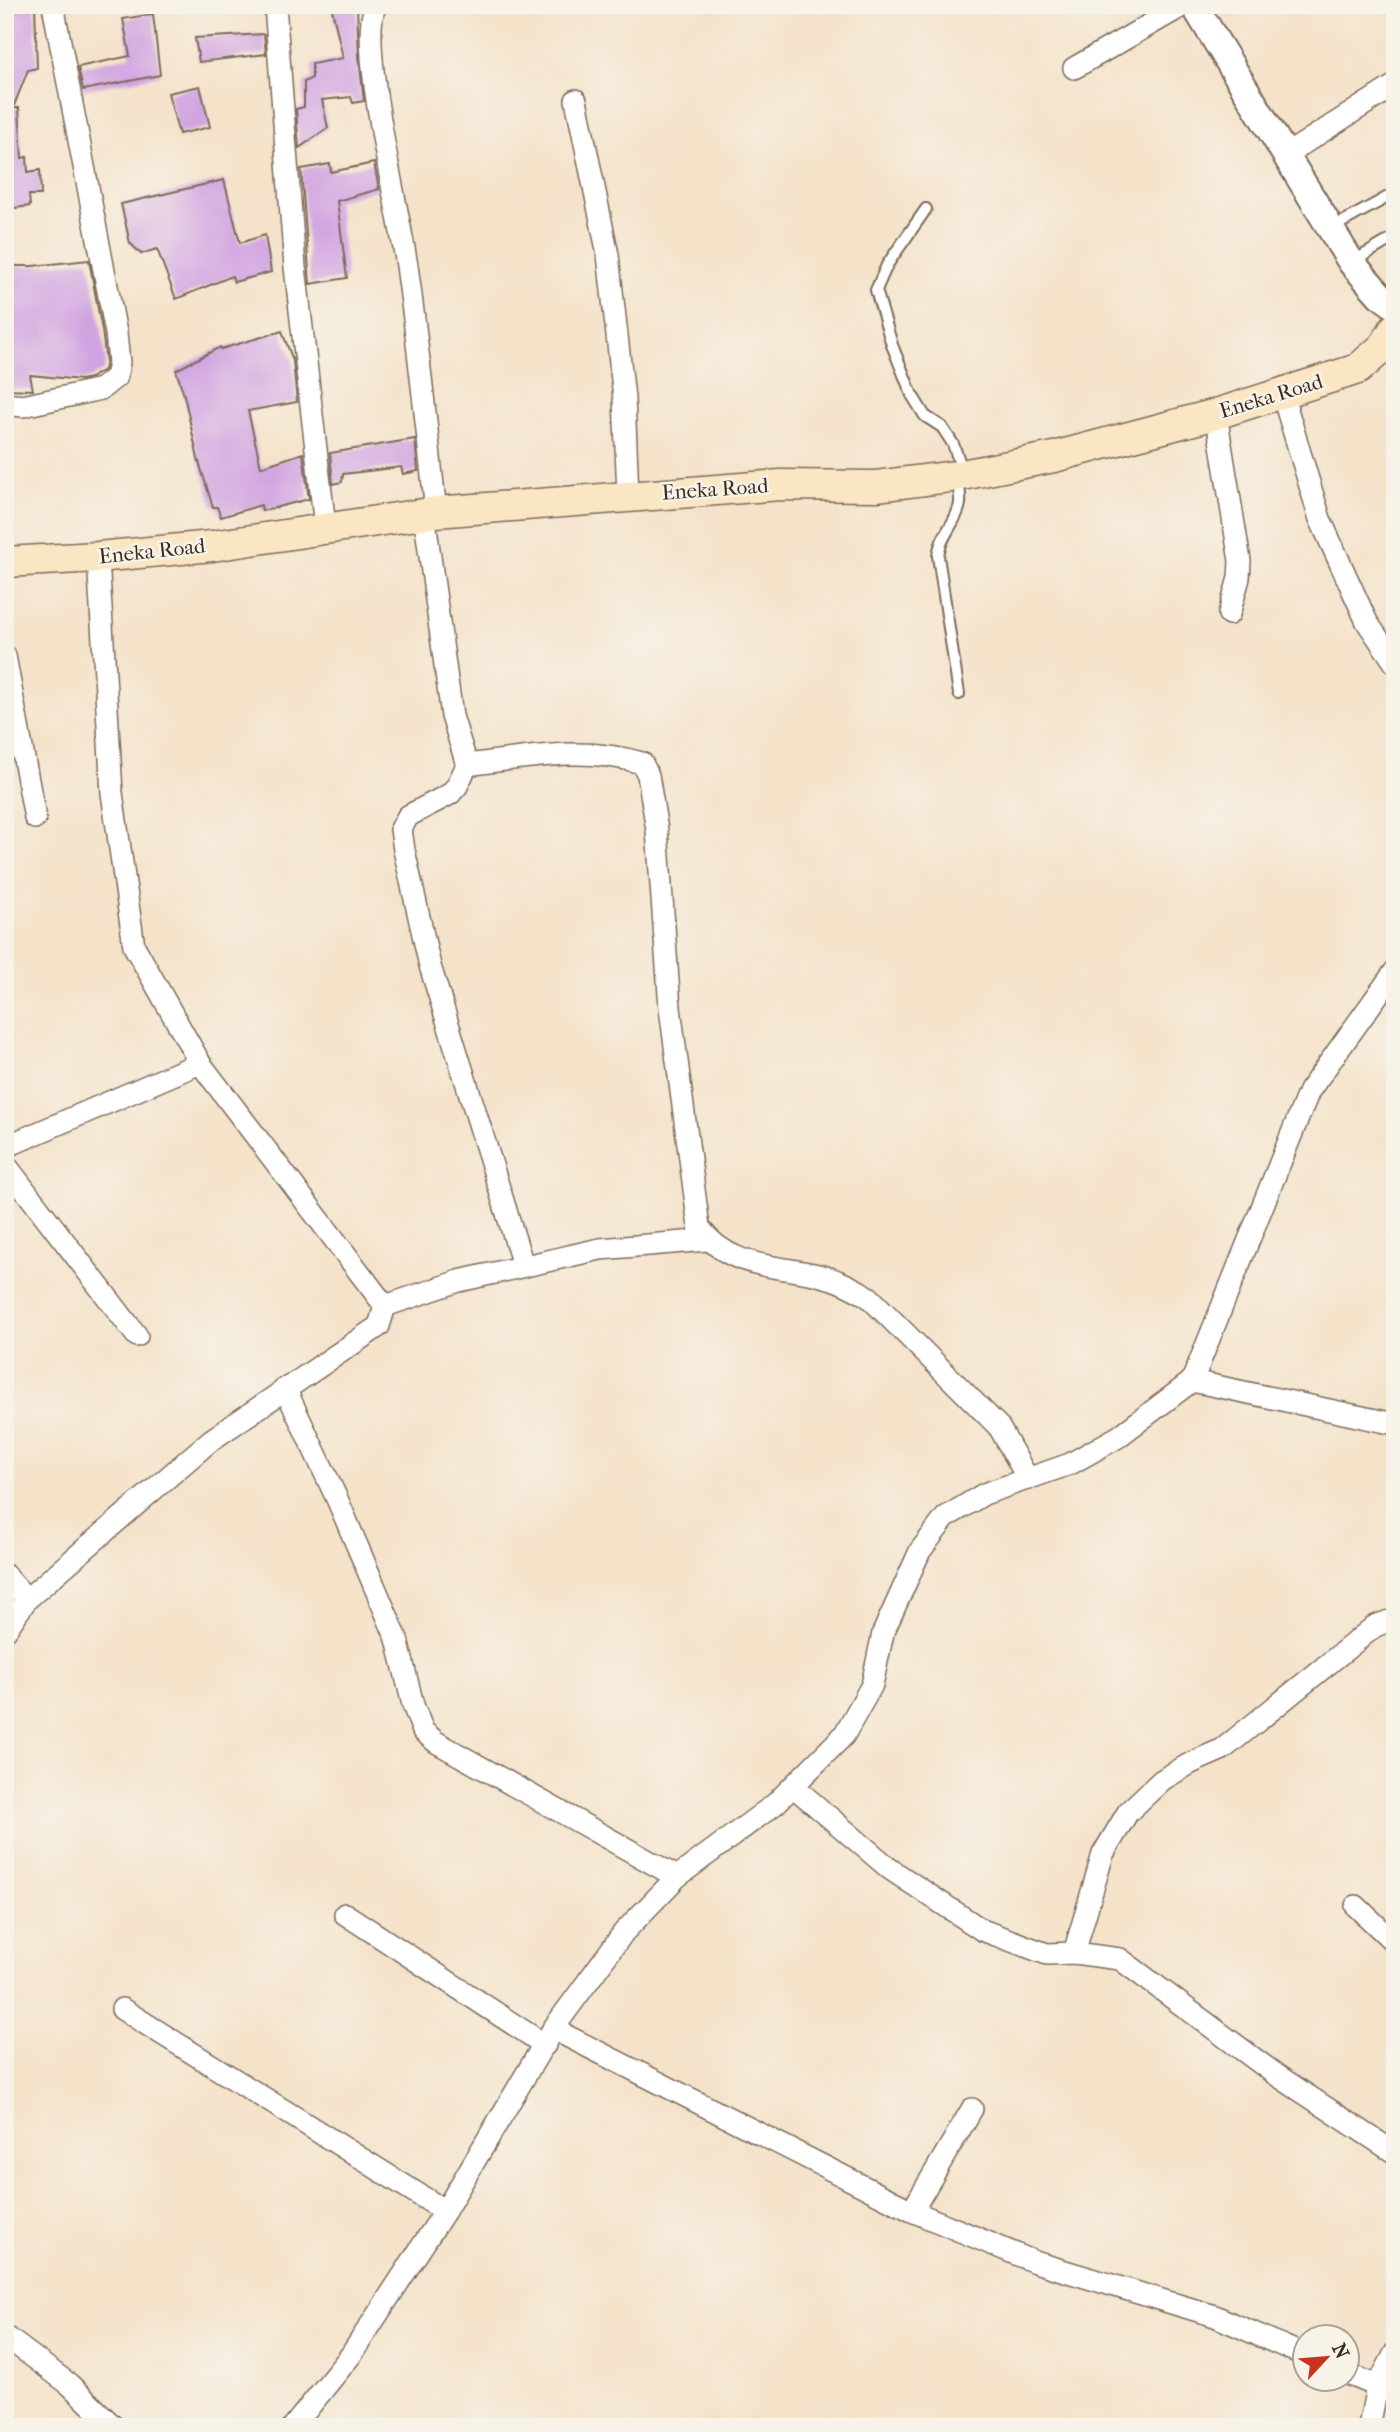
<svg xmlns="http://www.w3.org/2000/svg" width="1400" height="2432" font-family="'IM FELL French Canon',serif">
<rect width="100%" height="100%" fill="#f7f3e8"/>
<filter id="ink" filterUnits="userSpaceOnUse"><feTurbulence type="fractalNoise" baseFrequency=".0143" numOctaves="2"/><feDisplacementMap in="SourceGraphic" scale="14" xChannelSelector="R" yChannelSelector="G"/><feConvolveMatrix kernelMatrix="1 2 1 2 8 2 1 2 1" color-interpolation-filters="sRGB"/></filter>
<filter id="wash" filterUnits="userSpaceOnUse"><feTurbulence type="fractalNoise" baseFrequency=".00686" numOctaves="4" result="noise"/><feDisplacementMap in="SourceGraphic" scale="28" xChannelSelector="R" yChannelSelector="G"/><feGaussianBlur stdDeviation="1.57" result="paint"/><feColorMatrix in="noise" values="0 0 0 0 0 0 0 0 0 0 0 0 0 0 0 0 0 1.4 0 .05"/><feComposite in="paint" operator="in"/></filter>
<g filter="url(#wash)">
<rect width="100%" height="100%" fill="#f4e2c9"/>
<g id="blocks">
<!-- building -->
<g fill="#d1a4e1">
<path d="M5,5H35L37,68L28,70L13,108H19L22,158L27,157L28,172L40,170L41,195H29L30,206L5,209Z"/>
<path d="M331,5H357L359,56L364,101L353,103L351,97L322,100L328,128L299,148L296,109L304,107V82L312,78V64L343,58Z"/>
<path d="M153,14L160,75L83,90L78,67L130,56L123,19Z"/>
<path d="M264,34L266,54L199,62L195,38Z"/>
<path d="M200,86L210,127L179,134L168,93Z"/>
<path d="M374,163L379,189L337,201L347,278L310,284L301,169L330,164L331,172Z"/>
<path d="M224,180L240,243L265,235L271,272L234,282L232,276L176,299L157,249L141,254L130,243L121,204Z"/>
<path d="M89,260L102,330L106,362L104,370L90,378L81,380L30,375L33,390L5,389V266H32Z"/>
<path d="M282,331L293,361L297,402L248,411L261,467L303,453L309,499L262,511L261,505L221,517L217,507H213L198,459L184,395L176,370L220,347L221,349Z"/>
<path d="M415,439L418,471L403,474L401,467L343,474L342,482L333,484L330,453Z"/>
</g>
</g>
</g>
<g filter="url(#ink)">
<use href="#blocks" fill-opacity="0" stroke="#7c6a5a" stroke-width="2"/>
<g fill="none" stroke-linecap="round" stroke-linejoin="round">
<!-- service casing -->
<g stroke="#7c6a5a" stroke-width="14">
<g id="service">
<path d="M926,209L887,265L876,290L892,345L912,395L925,416L942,427L953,444L963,472"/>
<path d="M1330,229L1395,193"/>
<path d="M1352,262L1395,237"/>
<path d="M957,479C959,489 962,499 959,508C954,525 940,537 938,556L959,694"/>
</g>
</g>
<!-- minor casing -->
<g stroke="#7c6a5a" stroke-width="24">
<g id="minor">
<path d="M275,5L295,267L325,527"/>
<path d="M376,5C356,41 402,222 408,273C419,352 427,432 436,512"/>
<path d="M1074,68L1184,5"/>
<path d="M576,100L608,255L624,398L628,495"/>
<path d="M1284,156L1395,85"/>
<path d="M1282,393L1320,519L1367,622L1395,663"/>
<path d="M5,404L23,406L101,389L116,377L119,363L116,333L53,5"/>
<path d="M1216,414L1240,561L1239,578L1229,614"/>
<path d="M424,513L452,716L467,765L457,786L450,794L408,816L401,829L404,850L430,966L523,1265"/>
<path d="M5,656L35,818"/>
<path d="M467,765C526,758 584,745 642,763L648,775L657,830L670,1008L699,1227C728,1268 773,1265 818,1275C837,1279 852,1287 869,1297L999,1427L1028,1479"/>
<path d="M5,1147L200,1063"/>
<path d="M5,1164L137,1336"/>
<path d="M385,1306L459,1281L600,1249L708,1240"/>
<path d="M1192,1381L1395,1424"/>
<path d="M285,1388L338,1501L397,1639L413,1705L423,1731L436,1742L677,1877"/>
<path d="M5,1575L27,1599"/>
<path d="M5,1631L27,1599L211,1440L379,1326L385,1306L200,1063L134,946L112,793L98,557"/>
<path d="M794,1787L890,1869L982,1930L1047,1954L1074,1953L1120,1959L1275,2074L1395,2153"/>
<path d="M1356,1906L1395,1943"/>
<path d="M345,1914L545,2045"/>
<path d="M1074,1953L1103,1854L1128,1812L1162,1780L1191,1763L1223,1749L1375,1626L1395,1619"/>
<path d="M122,2009L445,2211"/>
<path d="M553,2029L912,2211L1035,2262L1215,2316L1306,2356"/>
<path d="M912,2211L972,2109"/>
<path d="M5,2336L69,2384L114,2427"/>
<path d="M1348,2374L1395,2393"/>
<path d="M293,2427L351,2355L445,2211L553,2029L624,1932L677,1877L775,1804L844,1735L872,1685L883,1633L920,1551L946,1517L984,1494L1070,1464L1118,1437L1192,1381L1309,1091L1395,971"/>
<path d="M1369,2427L1377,2387L1395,2353"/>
</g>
</g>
<!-- tertiary casing -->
<g stroke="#7c6a5a" stroke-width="30">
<path id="tertiary" d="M1194,5L1351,262L1380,295L1395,306"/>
</g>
<!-- secondary casing -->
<g stroke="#7c6a5a" stroke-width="33">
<path id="secondary" d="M5,562L98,557L212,546L436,512L780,485L876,486L957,476L1054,457L1216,414L1358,369L1384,346L1395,328"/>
</g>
<!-- service -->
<use href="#service" stroke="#fff" stroke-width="10"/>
<!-- minor -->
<use href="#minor" stroke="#fff" stroke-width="21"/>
<!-- tertiary -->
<use href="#tertiary" stroke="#fff" stroke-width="26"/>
<!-- secondary -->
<use href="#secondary" stroke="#fbe6c4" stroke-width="30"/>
</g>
</g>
<g text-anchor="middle" stroke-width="5" stroke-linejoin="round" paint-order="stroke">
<!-- street labels -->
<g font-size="21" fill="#3b2a1e" stroke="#f7f3e8">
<text transform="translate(1271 396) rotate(-17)" y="7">Eneka Road</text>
<text transform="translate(715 489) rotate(-4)" y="7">Eneka Road</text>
<text transform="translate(152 551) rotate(-6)" y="7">Eneka Road</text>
</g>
</g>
<!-- margin -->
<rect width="1400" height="2432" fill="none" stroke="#f7f3e8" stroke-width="28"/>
<!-- north arrow -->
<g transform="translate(1326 2358) rotate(64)"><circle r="33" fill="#f7f3e8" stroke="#aca397" stroke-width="2"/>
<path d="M0-5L12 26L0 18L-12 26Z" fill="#c8321e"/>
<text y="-10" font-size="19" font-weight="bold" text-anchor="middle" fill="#3b2a1e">N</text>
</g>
</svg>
